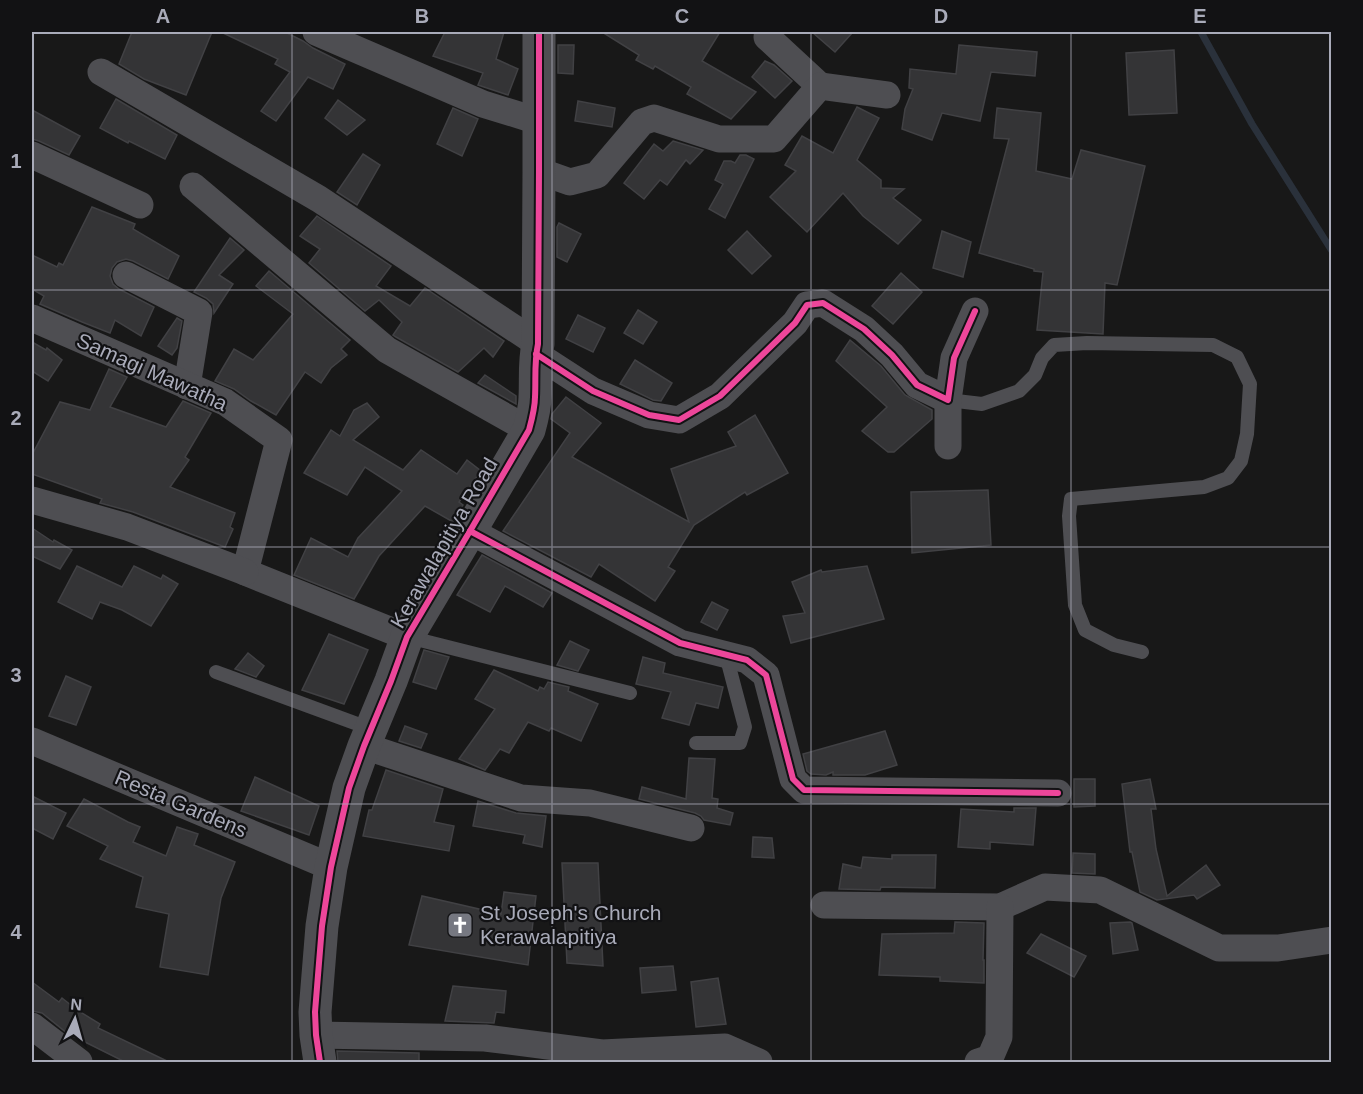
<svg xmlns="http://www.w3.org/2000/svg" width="1363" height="1094" font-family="Arial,sans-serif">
<rect width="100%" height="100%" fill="#181818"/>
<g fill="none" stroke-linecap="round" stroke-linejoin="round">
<!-- stream -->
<path stroke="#2a313b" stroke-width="7" d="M1201,32L1252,124L1332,251"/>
</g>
<!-- building -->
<g fill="#343436" stroke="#414144" stroke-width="1.5">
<path d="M132,32H212L186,95L144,79L119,64Z"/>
<path d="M221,32H285L303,41L313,48L345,64L333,89L308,77L276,121L261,111L290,72L275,64L278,59Z"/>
<path d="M445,32H504L496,59L518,69L508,95L478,85L483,73L433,56Z"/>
<path d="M602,32H720L702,61L756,92L731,119L687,94L691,87L655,66L653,69L636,60L639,55Z"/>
<path d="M812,32H853L835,52Z"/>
<path d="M558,45H574L573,74L558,73Z"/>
<path d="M959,45L1037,52L1035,76L991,72L980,121L942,113L932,140L902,129L905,109L913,89L909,88L910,69L956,74Z"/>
<path d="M1174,50L1177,113L1129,115L1126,53Z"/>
<path d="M765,61L774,65L792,81L775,98L752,77Z"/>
<path d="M116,99L177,135L165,159L129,141L128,143L100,128Z"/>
<path d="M338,100L365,120L347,135L325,118Z"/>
<path d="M578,101L615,108L612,127L575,121Z"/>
<path d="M857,107L879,118L857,160L881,180V188L904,189L893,198L921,220L898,244L863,216L843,193L807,232L770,197L796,171L785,165L802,136L833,153Z"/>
<path d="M453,108L478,119L462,156L437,144Z"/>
<path d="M997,108L1041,113L1036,171L1072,179L1081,150L1145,166L1117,285L1105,283L1103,334L1037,330L1043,272L1034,271V269L979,253L1009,139L994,138Z"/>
<path d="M32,110L80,136L69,155L39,141L32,139Z"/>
<path d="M673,141L703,150L690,164L686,160L667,185L660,180L644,199L624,183L654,144L663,151Z"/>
<path d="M363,154L380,165L357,205L337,192Z"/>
<path d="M740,155H746L754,159L725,218L709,209L723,184L715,180L724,161H731L735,163Z"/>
<path d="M92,207L135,224L133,229L179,256L168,279L133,261L126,259L117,262L112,268L110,276L113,284L119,289L154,307L141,336L115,320L110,333L82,322L40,304L44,296L32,289V255L57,267L59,263L63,265Z"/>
<path d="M317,216L391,266L376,286L410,306L425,288L504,341L493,357L484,348L458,372L396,337L393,335L402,322L379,300L365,311L309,263L320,249L300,236Z"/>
<path d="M559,223L581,234L567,262L557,257V227Z"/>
<path d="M747,231L771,256L752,274L728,250Z"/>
<path d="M942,231L971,242L963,277L933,268Z"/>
<path d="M230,238L244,250L219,275L233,284L214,313L213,304L206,298L194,292Z"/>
<path d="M269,271L350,340L341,349L347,355L331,368L321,383L305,372L276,415L251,401L234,389L215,381L234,349L253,360L293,314L256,286Z"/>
<path d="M901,273L922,292L893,324L872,306Z"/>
<path d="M638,310L657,322L643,344L624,333Z"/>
<path d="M578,315L605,328L593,352L566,339Z"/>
<path d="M177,318L182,321L177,348L172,355L158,346Z"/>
<path d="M850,340L881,366L905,395L932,410V419L894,452H888L862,431L887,407L836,361Z"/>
<path d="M32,342L46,350L47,348L62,360L48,381L32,371Z"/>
<path d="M635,360L672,383L661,401L653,400L620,384Z"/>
<path d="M109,369L127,377L110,407L166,427L183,401L211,413L185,457L189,460L170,487L235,513L230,527L233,529L225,547L133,512L100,503L102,499L32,474V455L60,402L90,410Z"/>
<path d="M485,375L516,396V404L478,383Z"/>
<path d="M566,397L601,423L572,457L689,522L671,469L736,446L728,432L755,415L788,473L747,495L745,492L694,525L668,567L675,571L655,601L599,564L591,577L503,531L570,433L551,419L552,414Z"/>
<path d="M367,403L379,417L353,440L403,470L421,450L457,474L467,460L481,471L459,502L463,505L453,522L425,506L379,556L354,599L294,575L311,538L348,557L358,538L402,491L365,467L347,495L304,473L331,430L340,436L354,410Z"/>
<path d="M988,490L991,545L912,553L911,492Z"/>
<path d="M32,528L53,542L54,540L72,550L60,569L32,556Z"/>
<path d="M482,555L552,593L543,607L505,586L490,612L457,595Z"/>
<path d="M77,566L122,587L134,566L161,579L163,575L178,584L151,626L122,610L100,602L92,619L58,602Z"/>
<path d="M867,566L884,619L791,643L783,616L805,613L792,582L821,570L822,572Z"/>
<path d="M712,602L728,610L717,630L701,622Z"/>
<path d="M329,634L368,650L344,704L302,690Z"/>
<path d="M570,641L589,650L578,671L557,665Z"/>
<path d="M424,650L449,657L436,689L413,682Z"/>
<path d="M248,653L264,666L256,677L235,669Z"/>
<path d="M643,657L665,663L663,673L723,687L718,708L696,703L689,725L662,718L671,692L636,684Z"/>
<path d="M494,670L538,691L540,687L544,689L548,682L569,687L568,691L598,704L581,741L551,728L549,731L528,722L509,753L500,749L485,770L459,759L495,709L475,699Z"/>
<path d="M66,676L91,687L76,725L49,716Z"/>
<path d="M405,726L427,734L421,748L399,741Z"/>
<path d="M885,731L897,765L865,775H833V772L826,775L811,774L807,771L803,754Z"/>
<path d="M689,758L715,759L712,798L718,799L717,808L733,813L730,825L704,820L701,816L695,813L639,799L642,787L686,799Z"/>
<path d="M386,770L443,789L434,822L454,826L449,851L363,836L369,810H372Z"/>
<path d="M255,777L319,806L309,835L241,811Z"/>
<path d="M1074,779H1095V806L1074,807Z"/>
<path d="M1150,779L1156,809H1151L1156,849L1167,896L1206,865L1220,885L1197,899L1194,895L1157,900L1140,892L1132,852H1130L1122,784Z"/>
<path d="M32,796L66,813L53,839L32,828Z"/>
<path d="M84,799L128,822L140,827L133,842L166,856L177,827L198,834L194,845L235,862L221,898L208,975L160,967L169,914L136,907L143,877L100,859L108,846L67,826Z"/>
<path d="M478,801L516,813L546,816L542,847L523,843L525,835L473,826Z"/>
<path d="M1014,808H1036L1033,845L990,842V849L958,847L961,809L1014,812Z"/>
<path d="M753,837L772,838L774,858L752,857Z"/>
<path d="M1073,853L1095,854V874L1072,873Z"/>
<path d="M892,855H936L935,888L881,887L880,890L839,889L843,864L861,868L863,857L892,859Z"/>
<path d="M562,863H598L603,966L567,963Z"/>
<path d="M504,892L536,896L528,965L409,945L422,896L501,914Z"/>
<path d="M955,922L984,923L983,960H984V983L940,981V977L879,975L882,934L954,933Z"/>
<path d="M1130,922L1132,923L1138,950L1113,954L1110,923Z"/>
<path d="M1041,934L1086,956L1074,977L1027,953Z"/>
<path d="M673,966L676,990L642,993L640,968Z"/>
<path d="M718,978L726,1024L696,1027L691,982Z"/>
<path d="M32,982L59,1002L62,998L77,1010L100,1024L98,1028L169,1062H125L67,1033L42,1013L32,1011Z"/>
<path d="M453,986L506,991L504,1013L496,1012L494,1023L445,1021Z"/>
<path d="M337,1051L419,1053V1062H338Z"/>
</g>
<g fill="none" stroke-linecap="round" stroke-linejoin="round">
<!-- service -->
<g stroke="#4e4e52" stroke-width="14">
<path d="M948,400L982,404L1019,391L1035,375L1042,358L1054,345L1087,343L1213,345L1237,357L1250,384L1247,434L1241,461L1228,478L1204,487L1071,499L1069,516L1075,605L1085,630L1114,645L1142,652"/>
<path d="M408,637L630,693"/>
<path d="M216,672L371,729"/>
<path d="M696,743H740L745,727L726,655"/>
</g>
<!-- minor -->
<g stroke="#4e4e52" stroke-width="27">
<path d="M316,32L483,104L538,121"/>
<path d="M767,37L820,86"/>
<path d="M101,72L319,199L538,344"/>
<path d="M32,155L140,205"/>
<path d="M539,171L570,182L597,175L642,122L654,118L719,139H774L820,86L887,95"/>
<path d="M193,186L387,350L529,430"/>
<path d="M126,275L199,312L187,386"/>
<path d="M32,318L225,402L279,440L245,572L407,637"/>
<path d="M536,354L593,391L649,415L679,420L720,396L795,323L807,305L823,303L864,329L892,355L917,385L948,400L954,358L975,311"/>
<path d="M948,400V446"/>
<path d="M32,500L127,527L245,572"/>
<path d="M470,531L680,643L747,660L766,675L793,779L804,790L1058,793"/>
<path d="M32,741L331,867"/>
<path d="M364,746L521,798L590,803L691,828"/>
<path d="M824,905L1000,907L1045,887L1100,890L1219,948H1278L1332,940"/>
<path d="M32,1026L79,1062"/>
<path d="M316,1035L485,1038L602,1053L725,1047L759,1062"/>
<path d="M978,1062L990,1058L999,1037L1000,907"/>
</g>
<!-- tertiary -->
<path stroke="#4e4e52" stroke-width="33" d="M320,1062L316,1035L315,1012L322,926L331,867L349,788L364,746L391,681L407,637L470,531L529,430C532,419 535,408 535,397C536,379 534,362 538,344L539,171V32"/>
<!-- cycleway casing -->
<g stroke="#121214" stroke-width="10">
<g id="cycleway">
<path d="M536,354L593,391L649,415L679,420L720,396L795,323L807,305L823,303L864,329L892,355L917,385L948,400L954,358L975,311"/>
<path d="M470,531L680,643L747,660L766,675L793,779L804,790L1058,793"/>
<path d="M320,1062L316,1035L315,1012L322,926L331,867L349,788L364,746L391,681L407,637L470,531L529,430C532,419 535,408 535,397C536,379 534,362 538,344L539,171V32"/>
</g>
</g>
<!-- cycleway -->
<use href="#cycleway" stroke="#ed469a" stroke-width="6"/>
</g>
<!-- grid -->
<path fill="none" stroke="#a9abb9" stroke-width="1.5" stroke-opacity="0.55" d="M292,32V1062M552,32V1062M811,32V1062M1071,32V1062M32,290H1332M32,547H1332M32,804H1332"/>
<!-- icons -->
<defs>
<g id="church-square" transform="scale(1.35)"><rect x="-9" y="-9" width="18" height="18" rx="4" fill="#767881" stroke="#121214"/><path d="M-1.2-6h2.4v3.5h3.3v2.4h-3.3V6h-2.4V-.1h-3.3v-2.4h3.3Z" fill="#fff"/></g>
</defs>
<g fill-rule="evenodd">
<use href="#church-square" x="460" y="925"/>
</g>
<g text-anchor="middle" stroke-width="4.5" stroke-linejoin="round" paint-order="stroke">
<!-- street labels -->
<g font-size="21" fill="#a9abb9" stroke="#121214">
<text transform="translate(152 372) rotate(24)" y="7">Samagi Mawatha</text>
<text transform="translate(444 543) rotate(-60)" y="7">Kerawalapitiya Road</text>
<text transform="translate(181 804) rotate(23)" y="7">Resta Gardens</text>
</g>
<!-- poi labels -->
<g font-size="21" fill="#a9abb9" stroke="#121214" text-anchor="start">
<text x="480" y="920">St Joseph's Church<tspan x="480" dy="24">Kerawalapitiya</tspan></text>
</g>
</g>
<!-- border -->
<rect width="1363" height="1094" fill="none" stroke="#121214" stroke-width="66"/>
<!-- north arrow -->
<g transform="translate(75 1019) rotate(5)" stroke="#121214" stroke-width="4.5" paint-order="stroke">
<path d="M0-4.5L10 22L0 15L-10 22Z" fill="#a9abb9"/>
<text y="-9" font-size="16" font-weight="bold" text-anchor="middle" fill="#a9abb9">N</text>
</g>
<rect x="33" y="33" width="1297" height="1028" fill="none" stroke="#a9abb9" stroke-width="2"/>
<g font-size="20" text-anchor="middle" font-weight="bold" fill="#a9abb9">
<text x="163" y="23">A</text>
<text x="422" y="23">B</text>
<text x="682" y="23">C</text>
<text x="941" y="23">D</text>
<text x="1200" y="23">E</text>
<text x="16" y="168">1</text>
<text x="16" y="425">2</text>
<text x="16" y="682">3</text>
<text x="16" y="939">4</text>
</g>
</svg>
